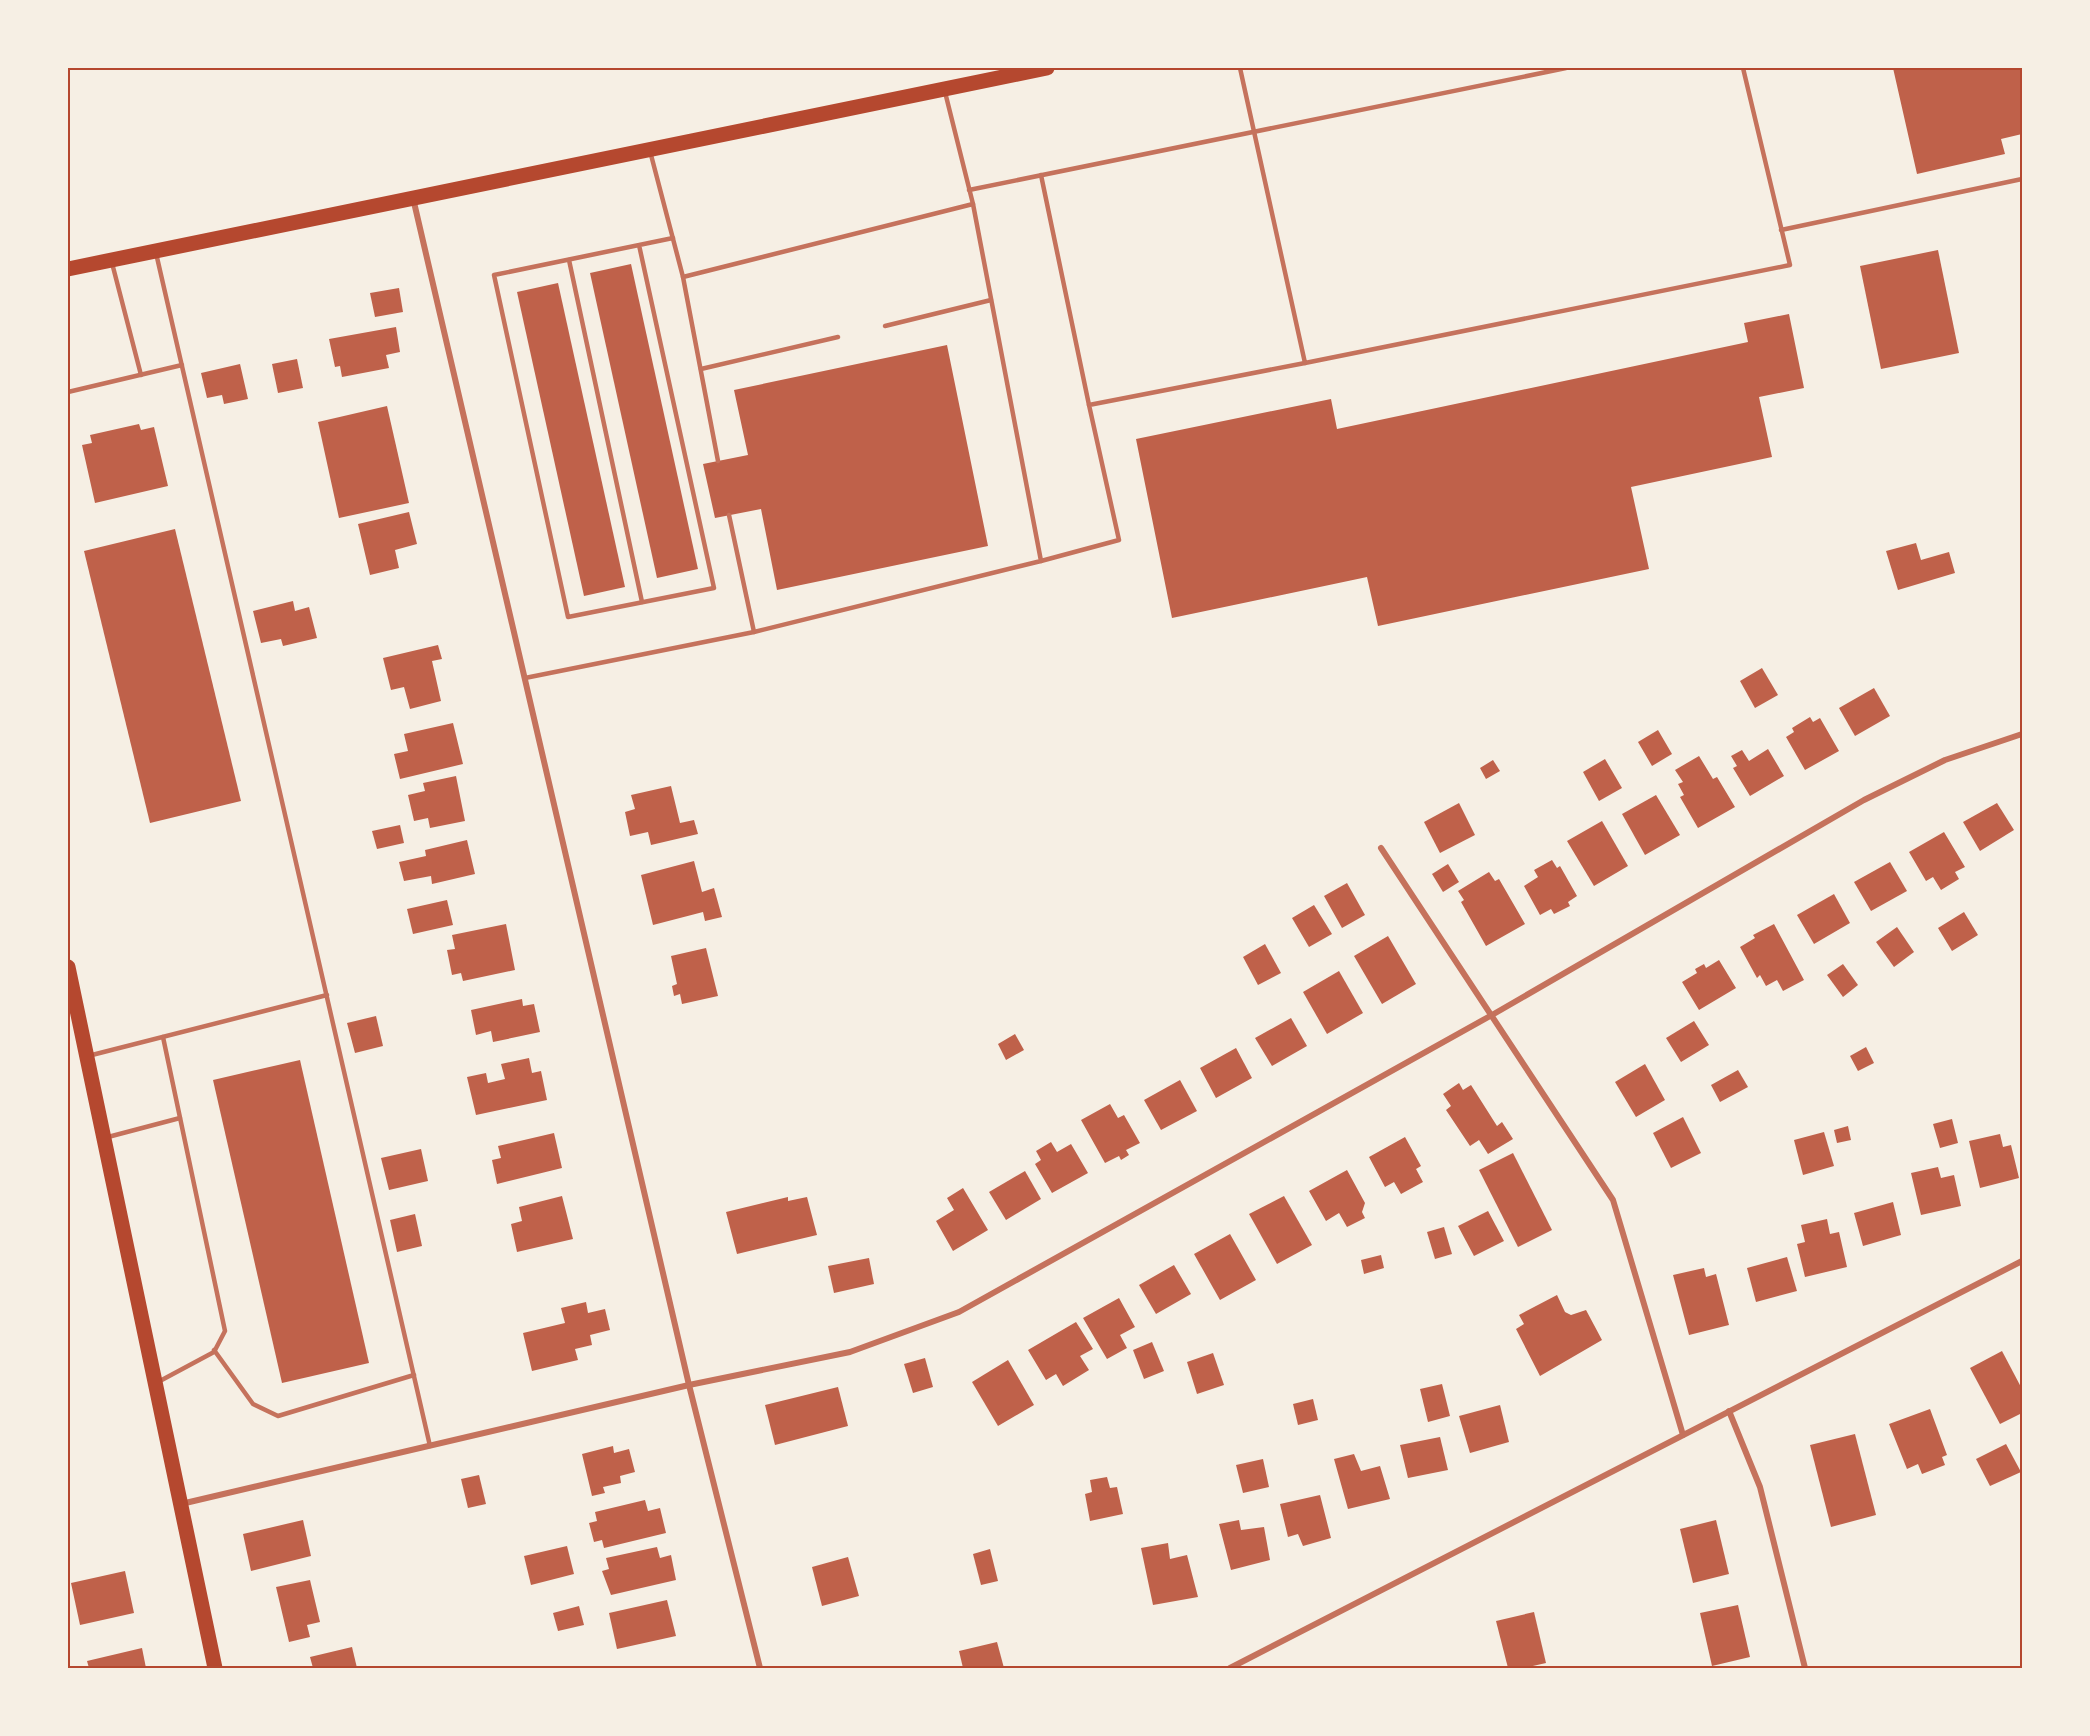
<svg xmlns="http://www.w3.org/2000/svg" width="2090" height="1736" font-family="'Space Grotesk',sans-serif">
<rect width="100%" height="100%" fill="#f6efe4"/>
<!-- building -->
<g fill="#bf614a">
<path d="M1893,68H2022V134L2001,139L2005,154L1917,174Z"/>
<path d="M1938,250L1959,353L1881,369L1860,266Z"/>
<path d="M631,264L698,569L657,578L590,273Z"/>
<path d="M558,283L625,587L584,596L517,292Z"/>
<path d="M399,288L403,312L375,317L370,293Z"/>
<path d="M1789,314L1804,388L1759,397L1772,457L1631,487L1649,569L1378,626L1367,577L1172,618L1136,439L1331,399L1337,429L1748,342L1744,323Z"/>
<path d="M396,327L400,352L386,355L389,368L342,377L340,366L335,367L329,339Z"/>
<path d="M947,345L988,546L777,590L761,509L715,518L703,464L748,455L734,390Z"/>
<path d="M297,359L303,388L278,393L272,364Z"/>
<path d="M240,364L248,399L224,404L222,395L207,398L201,373Z"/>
<path d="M387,406L409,503L339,518L318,422Z"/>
<path d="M139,424L141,430L154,427L168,486L95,503L82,445L92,443L90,435Z"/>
<path d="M409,512L417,544L395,550L399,568L370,575L358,524Z"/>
<path d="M175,529L241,801L150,823L84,551Z"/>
<path d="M1916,543L1921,560L1949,552L1955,573L1898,590L1886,551Z"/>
<path d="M293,601L295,611L309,607L317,638L283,646L281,639L261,643L253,611Z"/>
<path d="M438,645L442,659L432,661L441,701L410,709L404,687L391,690L383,658Z"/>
<path d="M1762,668L1778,695L1755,708L1740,681Z"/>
<path d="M1874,688L1890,716L1855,736L1839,708Z"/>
<path d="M1810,717L1813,722L1820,718L1839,751L1805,770L1786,737L1794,732L1792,728Z"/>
<path d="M453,723L463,764L400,779L394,754L408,751L404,734Z"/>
<path d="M1658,730L1672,754L1652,766L1638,742Z"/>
<path d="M1768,749L1784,776L1750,796L1733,768L1737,766L1731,756L1742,750L1749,761Z"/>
<path d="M1699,756L1713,779L1717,777L1735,807L1698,828L1680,797L1684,795L1678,784L1683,782L1675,770Z"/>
<path d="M1605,759L1622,788L1599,801L1583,772Z"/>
<path d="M1493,760L1500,771L1486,779L1480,768Z"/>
<path d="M456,776L465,821L430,828L428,818L414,821L408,795L425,791L423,783Z"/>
<path d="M671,786L680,823L694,820L698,834L651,845L648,832L630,836L625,812L635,809L631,795Z"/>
<path d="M1656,795L1680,835L1645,855L1622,814Z"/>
<path d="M1459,803L1475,835L1440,853L1424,822Z"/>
<path d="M1997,803L2014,830L1980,851L1963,822Z"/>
<path d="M1602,821L1628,866L1594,886L1567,841Z"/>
<path d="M400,825L404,843L377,849L372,831Z"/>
<path d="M1944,832L1965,867L1955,872L1959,879L1941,890L1933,877L1926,881L1909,852Z"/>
<path d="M467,840L475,874L432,884L431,876L404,881L399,862L426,856L425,850Z"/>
<path d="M1552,860L1557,868L1560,866L1577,896L1568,902L1570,906L1554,914L1551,909L1540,915L1524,886L1538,877L1534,870Z"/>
<path d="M694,861L702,892L714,888L722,917L705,921L703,912L653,925L641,875Z"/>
<path d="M1890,862L1907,891L1871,911L1854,882Z"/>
<path d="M1448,864L1459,882L1443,892L1432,874Z"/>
<path d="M1489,872L1495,881L1499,879L1525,924L1486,946L1461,902L1464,900L1458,891Z"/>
<path d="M1347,883L1365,915L1342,928L1324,896Z"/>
<path d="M1834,894L1850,923L1814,944L1797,915Z"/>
<path d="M447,900L453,925L413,934L407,909Z"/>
<path d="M1314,905L1332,934L1309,947L1292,918Z"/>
<path d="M1964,912L1978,935L1952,951L1938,928Z"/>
<path d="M506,924L515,970L463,981L461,973L452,975L447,950L455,949L452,935Z"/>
<path d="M1774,924L1804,980L1783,991L1777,980L1766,986L1760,975L1757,978L1740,947L1755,938L1753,935Z"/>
<path d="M1897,927L1914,952L1894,967L1876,942Z"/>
<path d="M1388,936L1416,984L1382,1004L1354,956Z"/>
<path d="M1265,944L1281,973L1258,985L1243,957Z"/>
<path d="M706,948L718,996L682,1004L680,994L674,996L672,986L677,984L671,956Z"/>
<path d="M1719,960L1736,988L1699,1010L1682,982L1697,973L1695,969L1704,964L1706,968Z"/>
<path d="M1843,964L1858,985L1843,997L1827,975Z"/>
<path d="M1339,971L1363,1013L1327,1034L1303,992Z"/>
<path d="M522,999L523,1006L534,1004L540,1032L493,1042L491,1031L476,1035L471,1010Z"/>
<path d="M376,1016L383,1046L355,1053L347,1023Z"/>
<path d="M1291,1018L1307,1046L1272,1066L1255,1038Z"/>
<path d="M1694,1021L1709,1045L1681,1062L1666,1038Z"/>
<path d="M1015,1034L1024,1050L1006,1060L998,1044Z"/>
<path d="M1866,1047L1874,1063L1858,1071L1850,1056Z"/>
<path d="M1236,1048L1252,1078L1216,1098L1200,1068Z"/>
<path d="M529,1058L532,1073L541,1071L547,1100L476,1115L467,1077L486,1073L488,1083L505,1079L501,1064Z"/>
<path d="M300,1060L369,1363L282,1383L213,1080Z"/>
<path d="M1645,1064L1665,1100L1636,1117L1615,1082Z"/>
<path d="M1738,1070L1748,1087L1720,1102L1711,1085Z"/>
<path d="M1180,1080L1197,1111L1161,1130L1144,1100Z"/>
<path d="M1459,1083L1463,1090L1471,1085L1497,1126L1502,1122L1513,1139L1488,1154L1479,1140L1470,1146L1446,1110L1451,1106L1443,1094Z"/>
<path d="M1110,1104L1118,1118L1124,1115L1140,1143L1126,1150L1129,1155L1121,1160L1119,1156L1105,1163L1081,1120Z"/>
<path d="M1683,1117L1701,1153L1671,1168L1653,1133Z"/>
<path d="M1952,1119L1958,1143L1940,1148L1933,1124Z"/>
<path d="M1848,1126L1851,1140L1837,1143L1834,1130Z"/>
<path d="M1824,1132L1834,1166L1803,1175L1794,1140Z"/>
<path d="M554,1133L562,1168L497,1184L492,1160L501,1158L498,1146Z"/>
<path d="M2000,1134L2003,1147L2011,1145L2019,1178L1980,1188L1969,1141Z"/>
<path d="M1405,1137L1421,1166L1416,1169L1423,1182L1401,1194L1394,1182L1385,1187L1369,1157Z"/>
<path d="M1051,1142L1057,1152L1071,1144L1088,1173L1052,1193L1035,1164L1041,1160L1036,1151Z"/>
<path d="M421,1149L428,1181L389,1190L381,1158Z"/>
<path d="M1513,1153L1552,1230L1518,1247L1479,1170Z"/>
<path d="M1938,1167L1941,1178L1954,1175L1961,1206L1921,1215L1911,1173Z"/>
<path d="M1347,1170L1365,1203L1362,1212L1365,1218L1347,1227L1339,1213L1326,1221L1309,1191Z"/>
<path d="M1025,1171L1041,1199L1006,1220L989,1192Z"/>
<path d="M963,1188L988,1230L953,1251L936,1221L954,1210L947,1198Z"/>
<path d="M562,1196L573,1239L517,1252L511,1224L522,1221L519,1207Z"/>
<path d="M1284,1196L1312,1245L1277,1264L1249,1214Z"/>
<path d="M788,1197V1201L807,1197L817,1235L737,1254L726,1212Z"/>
<path d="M1893,1202L1901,1235L1863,1246L1854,1213Z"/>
<path d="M1488,1211L1504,1241L1474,1256L1458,1226Z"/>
<path d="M415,1214L422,1246L397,1252L390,1220Z"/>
<path d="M1827,1219L1830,1234L1839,1232L1847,1267L1805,1277L1797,1244L1805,1242L1801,1225Z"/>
<path d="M1444,1227L1452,1254L1435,1259L1427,1232Z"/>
<path d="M1230,1234L1256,1280L1220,1300L1194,1254Z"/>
<path d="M1381,1255L1384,1268L1364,1274L1361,1260Z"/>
<path d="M1787,1257L1797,1291L1756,1302L1747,1268Z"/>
<path d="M869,1258L874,1284L834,1293L828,1266Z"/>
<path d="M1174,1265L1191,1294L1156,1314L1139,1285Z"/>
<path d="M1704,1268L1706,1277L1716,1274L1729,1325L1689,1335L1673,1275Z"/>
<path d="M1557,1295L1565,1312L1571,1315L1586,1310L1602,1340L1540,1376L1516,1329L1524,1324L1519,1315Z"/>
<path d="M1119,1298L1135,1327L1120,1335L1127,1348L1107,1359L1083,1318Z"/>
<path d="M586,1302L588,1313L605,1309L610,1330L590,1335L592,1345L575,1349L578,1360L532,1371L523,1333L565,1323L561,1308Z"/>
<path d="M1076,1322L1093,1349L1080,1356L1089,1370L1063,1386L1056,1374L1046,1380L1028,1350Z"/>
<path d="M1152,1342L1164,1371L1144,1379L1133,1350Z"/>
<path d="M2002,1351L2022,1389V1413L2000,1424L1970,1368Z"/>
<path d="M1213,1353L1224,1385L1197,1394L1187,1362Z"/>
<path d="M925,1358L933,1387L913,1393L904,1364Z"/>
<path d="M1008,1360L1034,1405L998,1426L972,1382Z"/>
<path d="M1442,1384L1450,1416L1428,1422L1420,1389Z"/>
<path d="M838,1387L848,1426L775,1445L765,1405Z"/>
<path d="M1313,1399L1318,1420L1298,1425L1293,1404Z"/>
<path d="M1500,1405L1509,1442L1470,1453L1459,1416Z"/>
<path d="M1930,1409L1947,1455L1942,1457L1945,1465L1922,1474L1918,1464L1907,1469L1889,1424Z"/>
<path d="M1855,1434L1876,1515L1831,1527L1810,1445Z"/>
<path d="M1440,1437L1448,1470L1408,1478L1400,1445Z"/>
<path d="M2006,1444L2021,1472L1990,1486L1976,1459Z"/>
<path d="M613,1446L614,1453L629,1449L635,1472L620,1476L621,1483L603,1487L605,1493L592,1496L582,1454Z"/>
<path d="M1354,1454L1361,1471L1380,1466L1390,1499L1348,1509L1334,1459Z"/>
<path d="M1263,1459L1269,1487L1243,1493L1236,1465Z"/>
<path d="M479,1475L486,1504L468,1508L461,1479Z"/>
<path d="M1107,1477L1110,1488L1117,1487L1123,1514L1090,1521L1085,1494L1092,1492L1090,1480Z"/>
<path d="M1320,1495L1331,1538L1303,1546L1298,1534L1288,1537L1280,1504Z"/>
<path d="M645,1500L648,1511L660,1508L666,1533L604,1548L602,1540L594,1542L589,1523L597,1521L595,1512Z"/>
<path d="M303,1520L311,1556L251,1571L243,1534Z"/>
<path d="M1239,1520L1241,1530L1264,1527L1270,1560L1231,1570L1219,1524Z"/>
<path d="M1716,1520L1729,1574L1693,1583L1680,1529Z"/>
<path d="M1168,1543L1170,1559L1187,1555L1198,1597L1153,1605L1141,1548Z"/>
<path d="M567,1546L574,1574L531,1585L524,1556Z"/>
<path d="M657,1547L660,1558L671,1555L676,1580L611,1595L602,1571L609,1569L606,1558Z"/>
<path d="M990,1549L998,1581L981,1585L973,1554Z"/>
<path d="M848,1557L859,1596L822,1606L812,1567Z"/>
<path d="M125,1571L134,1613L80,1625L71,1583Z"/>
<path d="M310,1580L320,1622L307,1625L310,1637L289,1642L276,1587Z"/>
<path d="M667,1600L676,1636L617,1649L609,1613Z"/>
<path d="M1738,1605L1750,1657L1712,1666L1700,1613Z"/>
<path d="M579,1606L584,1625L558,1631L553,1613Z"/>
<path d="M1534,1612L1546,1663L1524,1668H1508L1496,1621Z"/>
<path d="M997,1642L1004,1668H963L959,1651Z"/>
<path d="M352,1647L357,1668H313L310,1657Z"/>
<path d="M142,1648L146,1668H89L87,1661Z"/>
</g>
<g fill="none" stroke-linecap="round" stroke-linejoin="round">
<!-- service -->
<g stroke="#c5725c" stroke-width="4.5">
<path d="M1240,68L1305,363L1790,265L1743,68"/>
<path d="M650,151L683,277L718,461"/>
<path d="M1041,175L1089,405"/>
<path d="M969,190L1566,68"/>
<path d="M1781,230L2022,179"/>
<path d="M639,245L714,588L568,617L494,275C554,263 613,250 673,238"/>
<path d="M156,253L430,1446"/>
<path d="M569,260L642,602"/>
<path d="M112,263L141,375"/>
<path d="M683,277L973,204"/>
<path d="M885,326L991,300"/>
<path d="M701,369L838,337"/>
<path d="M68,392L182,365"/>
<path d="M729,515L754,632"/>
<path d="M1041,561L1119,540L1089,405L1305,363"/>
<path d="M525,678L754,632L1041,561L973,204L945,92"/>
<path d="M88,1056L327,995"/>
<path d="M108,1137L180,1118"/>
<path d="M214,1350L253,1404L278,1416L414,1375"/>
<path d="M158,1382L214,1352L225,1331L163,1037"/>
</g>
<!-- minor -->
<g stroke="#c5725c" stroke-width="6">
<path d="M413,198L689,1385L760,1668"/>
<path d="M1381,848L1613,1200L1683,1435"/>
<path d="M1729,1411L1760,1487L1805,1668"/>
<path d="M181,1504L689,1385L850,1352L959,1312L1492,1015L1864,800L1945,760L2022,734"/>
<path d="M1230,1668L2022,1261"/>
</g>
<!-- primary -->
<g stroke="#b5482f" stroke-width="15">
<path d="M68,269L1047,68"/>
<path d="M68,967L215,1668"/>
</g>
</g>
<!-- border -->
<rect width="2090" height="1736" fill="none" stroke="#f6efe4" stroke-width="138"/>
<rect x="69" y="69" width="1952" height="1598" fill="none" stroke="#b5482f" stroke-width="2"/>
</svg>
